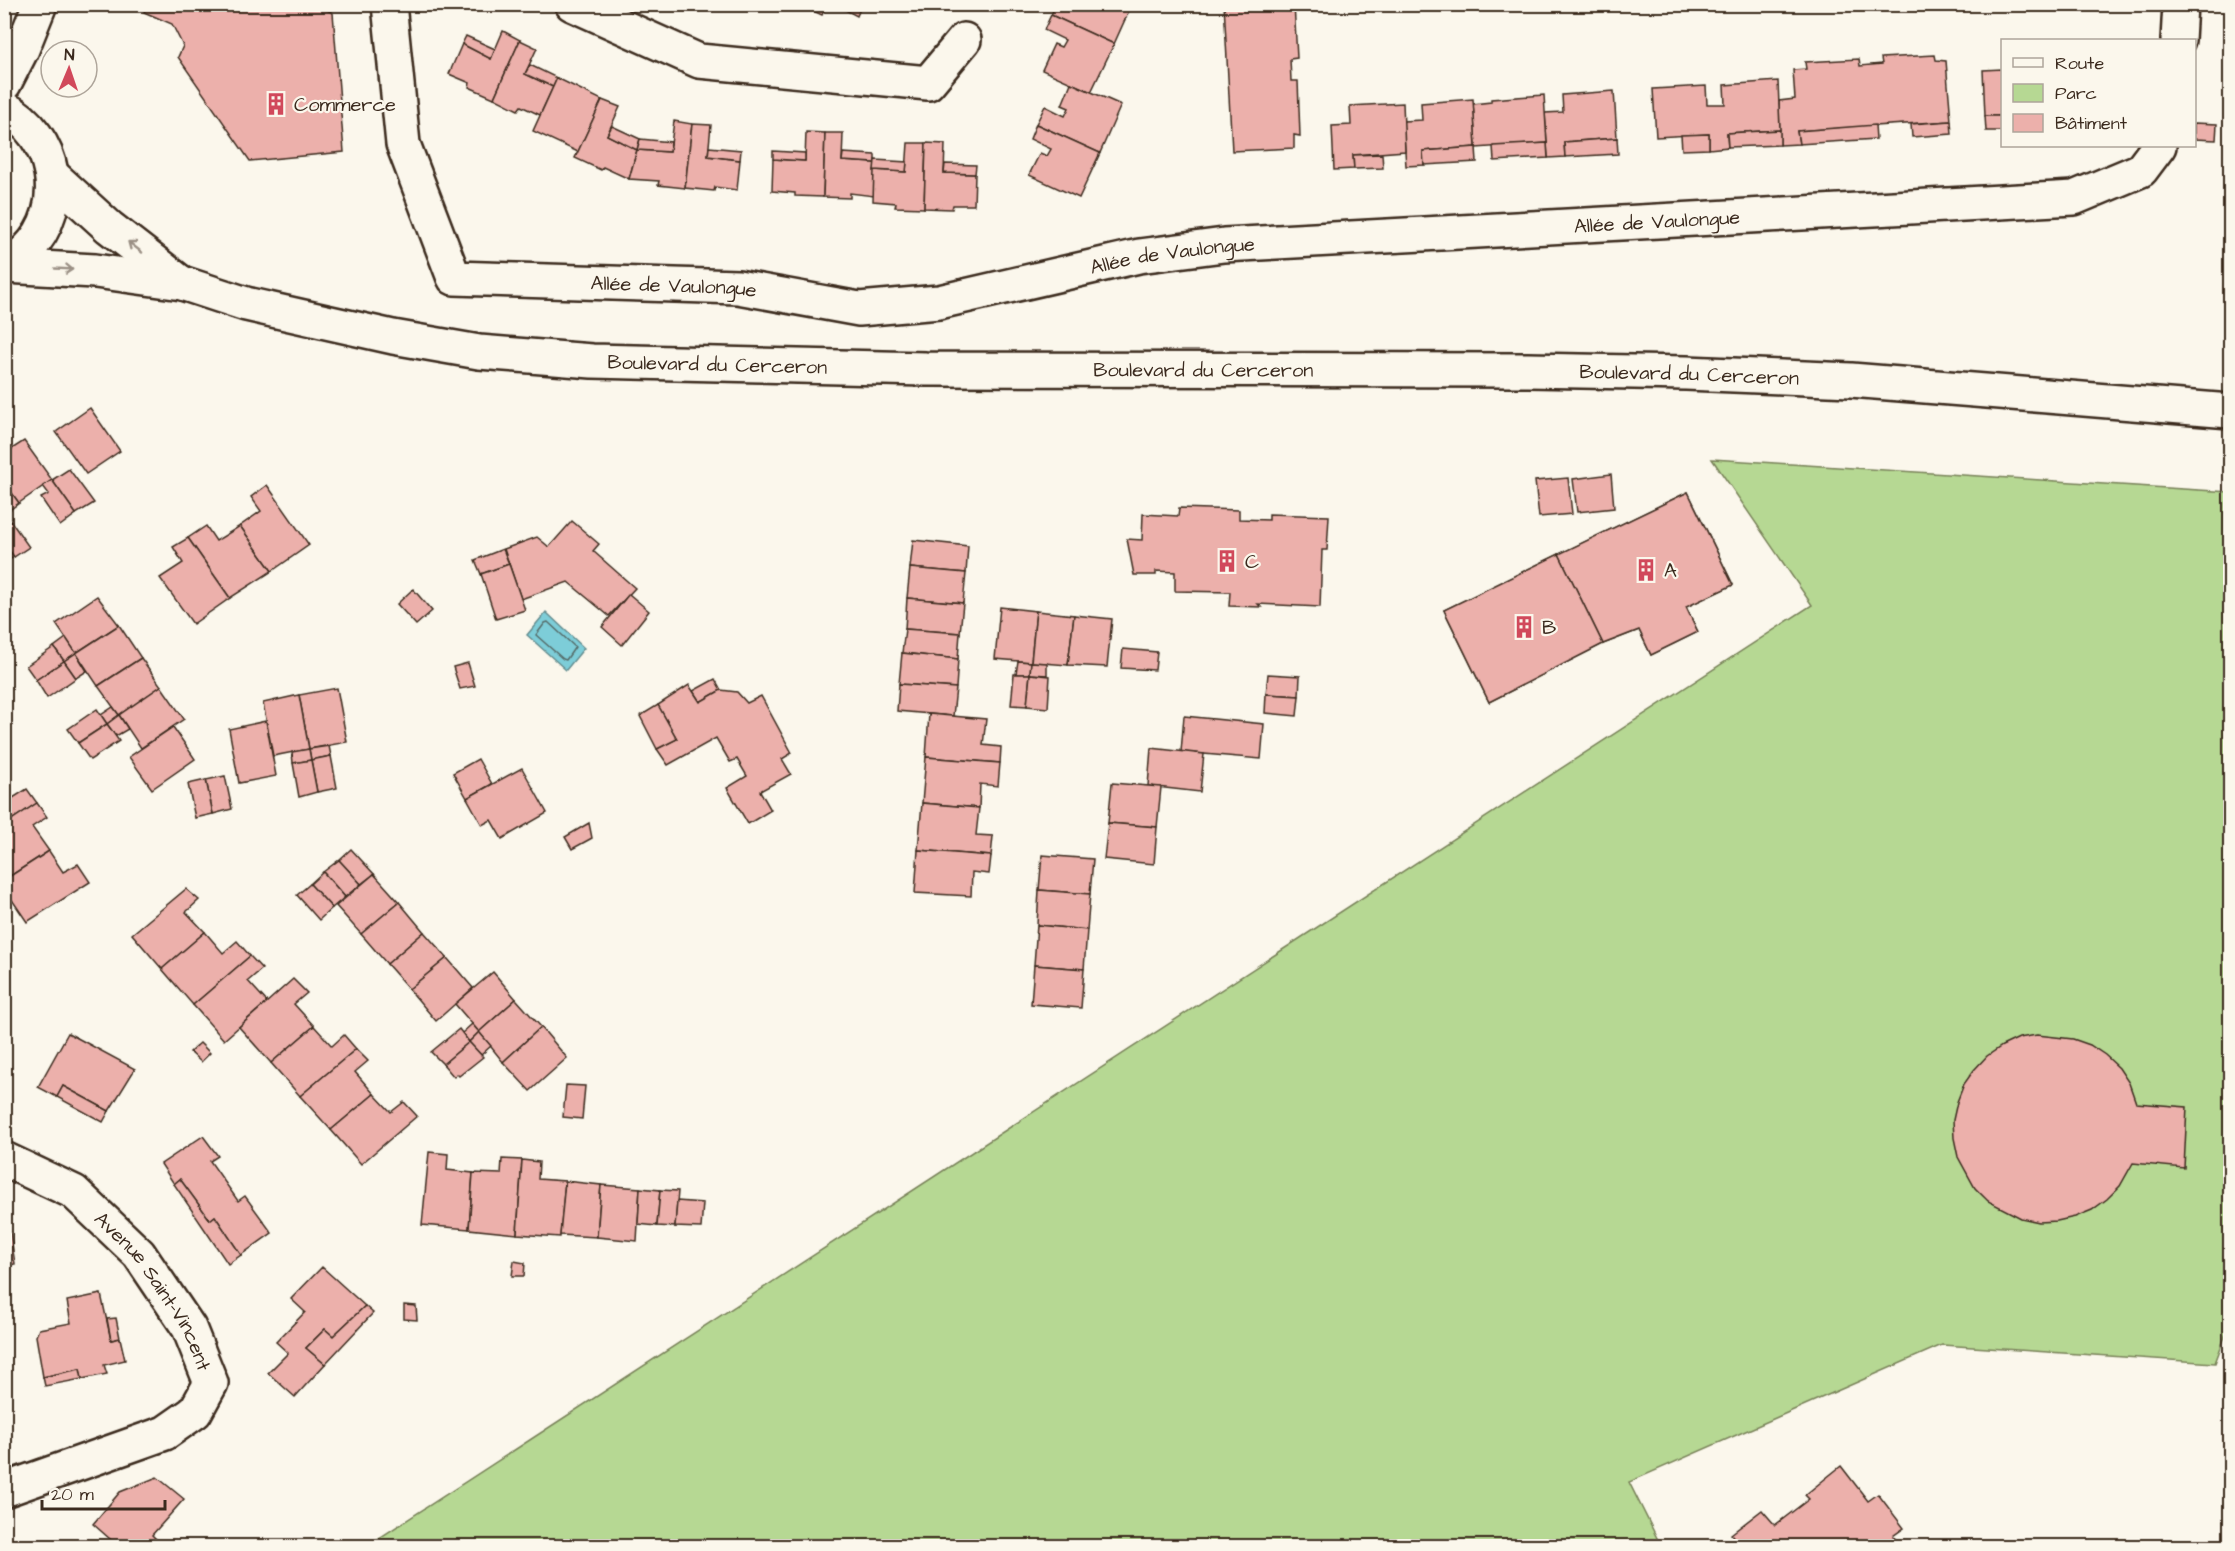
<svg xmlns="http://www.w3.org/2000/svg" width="2235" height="1551" font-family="'Architects Daughter',sans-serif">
<rect width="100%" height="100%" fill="#fbf7ec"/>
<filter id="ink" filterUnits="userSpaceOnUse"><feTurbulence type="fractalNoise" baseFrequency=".0167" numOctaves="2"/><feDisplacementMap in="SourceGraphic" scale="12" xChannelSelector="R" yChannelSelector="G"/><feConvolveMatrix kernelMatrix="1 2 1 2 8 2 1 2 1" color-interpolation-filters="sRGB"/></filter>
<g filter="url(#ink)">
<!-- green -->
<path fill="#b6d893" stroke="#788158" stroke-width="1.5" d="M1712,459L2230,492V1323L2215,1363L1942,1345L1629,1482L1661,1546H367L1812,605Z"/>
<!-- water -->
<path fill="#7dcdd8" stroke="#638c8e" stroke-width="1.5" d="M546,612L584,648L566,670L527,635Z"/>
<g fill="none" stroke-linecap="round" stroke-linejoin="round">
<!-- shore -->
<path stroke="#556b68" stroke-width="1.5" d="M548,622L575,647L566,660L563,659L536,635L545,623Z"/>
</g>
<!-- building -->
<g fill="#ecb0ab" stroke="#3b2a1e" stroke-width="1.5">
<path d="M148,4H315L333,13L344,152L250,161L178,57L183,46L172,24L144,12Z"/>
<path d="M806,4H827L822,15L805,7Z"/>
<path d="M834,4H862L857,16Z"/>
<path d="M1056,4H1075L1080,7L1081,4H1132L1114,44L1051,15Z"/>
<path d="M1224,4H1294L1297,58L1290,59L1291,81H1298L1300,136L1294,135V148L1232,151Z"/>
<path d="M2053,4H2137V6L2053,8Z"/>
<path d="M1051,15L1114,44L1091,92L1042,70L1054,44L1061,47L1065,40L1044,30Z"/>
<path d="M503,31L520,40L494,98L469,87L470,83L449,74L462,44L491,59Z"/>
<path d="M466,36L495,49L491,59L462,44Z"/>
<path d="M520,40L537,48L525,74L553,87L540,115L521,106L518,110L494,98Z"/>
<path d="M1935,55L1936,60L1946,61L1951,121L1797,131L1799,144L1780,145L1779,101L1795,99L1793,70L1806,69L1805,62L1859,59L1860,66L1882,64L1881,58Z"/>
<path d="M530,65L557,78L553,87L525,74Z"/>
<path d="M2002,69V116H1985L1983,70Z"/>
<path d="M557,78L602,100L578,152L533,131Z"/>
<path d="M1778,81L1780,130L1727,133L1728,147L1709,149V134L1656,137L1653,89L1706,86L1707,104H1725L1724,85Z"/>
<path d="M1071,83L1121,105L1100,153L1036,124L1045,106L1065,116L1069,108L1062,105Z"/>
<path d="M1614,91L1617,138L1564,142L1565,157L1548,158L1545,113L1563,112L1562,95Z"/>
<path d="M1544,95L1547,143L1476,148L1473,104L1491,102V99Z"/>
<path d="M1473,99L1476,147L1423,151L1424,165L1406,166L1403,121L1422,120L1421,103Z"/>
<path d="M602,100L620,107L607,135L637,150L629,179L603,167L601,170L575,158Z"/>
<path d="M1403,103L1405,151L1353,155L1354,169L1334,170L1332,126L1351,125L1350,106Z"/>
<path d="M1985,116H2002V131H1986Z"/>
<path d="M674,121L692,124L685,188L658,185L659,181L629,179L637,150L670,152Z"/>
<path d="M1951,121L1952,134L1912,137L1911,124Z"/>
<path d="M2194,123L2217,124L2216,140L2194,139Z"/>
<path d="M692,124L711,125L708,156L740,160L737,190L715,187L714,191L685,188Z"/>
<path d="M1036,124L1100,153L1079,198L1029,175L1040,153L1047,156L1051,149L1030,139Z"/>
<path d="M1875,125L1876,139L1799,144L1797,131Z"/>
<path d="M612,126L640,139L637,150L607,135Z"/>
<path d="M1780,130V145L1728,147L1727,133Z"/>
<path d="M806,132L825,133L823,197L795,196V193L772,191L773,159L805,161Z"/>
<path d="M825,133H843L842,161L875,163L874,196L850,193V198L823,197Z"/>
<path d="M1709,134V149L1682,150L1681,135Z"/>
<path d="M1617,138L1618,154L1565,157L1564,142Z"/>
<path d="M640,139L671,142L670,152L637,150Z"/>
<path d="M908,143H926L924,208L895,207L896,203L873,201L874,170L906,172Z"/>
<path d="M926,143L945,144L944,173L975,174L974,205H953L952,209L924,208Z"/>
<path d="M1547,143L1548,158L1494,161L1493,146Z"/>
<path d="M709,147L741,150L740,160L708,156Z"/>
<path d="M1476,147L1477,162L1424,165L1423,151Z"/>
<path d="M773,151L805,153V161L773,159Z"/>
<path d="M843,153L875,155V163L842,161Z"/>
<path d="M1382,154L1383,168L1354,169L1353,155Z"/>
<path d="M875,160L907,162L906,172L874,170Z"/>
<path d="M945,164L976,165L975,174L944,173Z"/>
<path d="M90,408L120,451L86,474L56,432Z"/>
<path d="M24,441L52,480L19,503L4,482V454Z"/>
<path d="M69,469L94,503L76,514L52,480Z"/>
<path d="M1611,474L1614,508L1577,512L1573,479Z"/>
<path d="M1568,478L1572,514L1539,517L1535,481Z"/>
<path d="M52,480L76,514L60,526L41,498L49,494L43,486Z"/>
<path d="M4,482L19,503L4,514Z"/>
<path d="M267,485L309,545L272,571L240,526L261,511L251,497Z"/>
<path d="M1688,492L1733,585L1686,607L1698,632L1651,655L1639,630L1603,644L1489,702L1444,610Z"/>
<path d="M1688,492L1733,585L1686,607L1698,632L1651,655L1639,630L1603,644L1559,554Z"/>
<path d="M1179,508L1239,510V519L1269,520V514L1329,516L1327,550H1322L1320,607L1258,604L1261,607L1229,606L1230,592L1175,591V572L1156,571V575H1134L1127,539L1142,540L1143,514L1178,516Z"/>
<path d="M10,520L29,547L14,557L4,543V523Z"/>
<path d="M572,521L599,544L593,551L635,588L609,616L568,582L521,599L504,549L537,537L549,547Z"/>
<path d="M206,526L216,541L240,526L272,571L230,598L188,538Z"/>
<path d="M188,538L230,598L193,624L160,578L183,563L173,547Z"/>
<path d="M913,540L968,546L966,573L910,568Z"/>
<path d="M4,543L14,557L4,563Z"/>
<path d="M503,549L509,564L481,574L475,560Z"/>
<path d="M1559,554L1603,644L1489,702L1444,610Z"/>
<path d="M509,564L525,610L496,619L481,574Z"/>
<path d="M910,568L966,573L963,603L907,598Z"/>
<path d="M413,589L432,611L416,625L397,604Z"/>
<path d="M629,594L649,611L622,645L602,627Z"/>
<path d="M97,596L119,625L76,653L56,624Z"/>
<path d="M907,598L963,603L960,633L905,629Z"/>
<path d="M1000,607L1036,611L1031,662L995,659Z"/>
<path d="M1036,611L1074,615L1068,665L1031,662Z"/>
<path d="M1074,615L1112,619L1107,667L1068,665Z"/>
<path d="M119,625L141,658L98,686L76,653Z"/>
<path d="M905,629L960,633L958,659L902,653Z"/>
<path d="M66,638L76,653L64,661L54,647Z"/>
<path d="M54,647L64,661L36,680L26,666Z"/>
<path d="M1123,649L1157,652L1155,670L1121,668Z"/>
<path d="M76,653L87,671L76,678L64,661Z"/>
<path d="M902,653L958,659L956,688L899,684Z"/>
<path d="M141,658L161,686L119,715L98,686Z"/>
<path d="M64,661L76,678L47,698L36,680Z"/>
<path d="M1018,661L1031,662L1030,674H1016Z"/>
<path d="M1031,662L1047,663V675L1030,674Z"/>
<path d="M468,663L475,686L460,689L453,667Z"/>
<path d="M1014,674H1030L1027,706L1011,705Z"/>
<path d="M1030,674L1050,676L1048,708L1027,706Z"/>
<path d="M1268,674L1300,676L1299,696L1266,694Z"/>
<path d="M715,679L721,690L700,702L693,691Z"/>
<path d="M899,684L956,688L953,716L897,711Z"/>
<path d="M689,685L700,702L721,690L737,692L747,703L761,696L792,753L782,759L791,774L760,791L771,810L748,824L727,788L747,776L737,759L730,762L716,738L668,765L657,749L677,739L658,705Z"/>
<path d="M161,686L184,719L141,748L119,715Z"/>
<path d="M337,688L347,742L309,749L299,695Z"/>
<path d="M1266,694L1299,696L1297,716L1265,713Z"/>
<path d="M299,695L309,749L273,756L263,703Z"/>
<path d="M658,705L677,739L657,749L640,716Z"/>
<path d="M113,707L119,715L107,724L101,715Z"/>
<path d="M97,709L107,724L78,743L68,729Z"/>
<path d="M929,714L986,719L983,745L1001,747L1000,763L926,757Z"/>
<path d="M119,715L128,729L116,736L107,724Z"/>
<path d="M1184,716L1264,724L1261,759L1181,752Z"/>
<path d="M266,721L276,776L239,783L229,729Z"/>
<path d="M107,724L119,741L90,760L78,743Z"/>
<path d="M173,727L195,759L152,789L129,757Z"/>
<path d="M329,746L331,756L311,760L309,749Z"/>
<path d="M1151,748L1204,754L1200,792L1148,786Z"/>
<path d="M309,749L311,760L293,763L292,752Z"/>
<path d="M331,756L337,788L317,792L311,760Z"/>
<path d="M926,757L1000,763L998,786L980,784L979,808L922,803Z"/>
<path d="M478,759L492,784L467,798L453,773Z"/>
<path d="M311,760L317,792L299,797L293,763Z"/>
<path d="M522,768L547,813L502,839L491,820L482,825L467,798Z"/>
<path d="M225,776L232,809L213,814L206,780Z"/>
<path d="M206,780L213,814L195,818L188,784Z"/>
<path d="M1112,783L1161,787L1157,827L1108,823Z"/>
<path d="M4,786L13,798L27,789L37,803L4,825Z"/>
<path d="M37,803L47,817L32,827L49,851L4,880V825Z"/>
<path d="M922,803L979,808L976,835L993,836L991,856L918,850Z"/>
<path d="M589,823L592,838L572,849L565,837Z"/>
<path d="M1108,823L1157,827L1154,864L1104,859Z"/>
<path d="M351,849L374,874L361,884L339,860Z"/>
<path d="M918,850L991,856L989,874L972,872L971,896L915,893Z"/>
<path d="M49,851L63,872L78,864L90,882L27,922L4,888V880Z"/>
<path d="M1042,855L1093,859L1090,894L1039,890Z"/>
<path d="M339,860L361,884L345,897L323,872Z"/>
<path d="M323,872L345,897L332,908L310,884Z"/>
<path d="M374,874L399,902L361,934L336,906Z"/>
<path d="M310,884L332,908L319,920L297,895Z"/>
<path d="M186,889L199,900L186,912L205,932L162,969L132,934Z"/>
<path d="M1039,890L1090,894L1087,930L1037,925Z"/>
<path d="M399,902L424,932L387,964L361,934Z"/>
<path d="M1037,925L1087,930L1084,969L1034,965Z"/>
<path d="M205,932L223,953L237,941L250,956L193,1005L162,969Z"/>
<path d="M424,932L447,958L409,989L387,964Z"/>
<path d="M250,956L262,969L248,981L267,1002L224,1040L193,1005Z"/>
<path d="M447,958L473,988L436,1021L409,989Z"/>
<path d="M1034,965L1084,969L1081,1008L1031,1004Z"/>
<path d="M493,972L516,999L479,1032L455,1004Z"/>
<path d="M293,979L307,993L294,1004L314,1026L271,1063L239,1027Z"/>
<path d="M516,999L541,1027L503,1062L479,1032Z"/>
<path d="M472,1024L479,1032L469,1042L462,1033Z"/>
<path d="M314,1026L332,1046L344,1035L356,1049L300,1096L271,1063Z"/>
<path d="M541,1027L567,1058L530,1091L503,1062Z"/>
<path d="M459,1029L469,1042L443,1064L431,1052Z"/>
<path d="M479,1032L491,1046L481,1055L469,1042Z"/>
<path d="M68,1033L135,1069L109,1111L63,1086L57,1097L38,1087Z"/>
<path d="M2037,1035L2073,1039L2090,1045L2105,1055L2119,1068L2129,1083L2136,1103L2187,1107L2184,1168L2133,1163L2120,1186L2107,1199L2092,1210L2075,1217L2057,1221L2039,1222L2021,1218L1988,1201L1975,1188L1958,1157L1954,1138L1953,1120L1957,1102L1964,1084L1974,1070L1987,1056L2002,1046L2019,1038Z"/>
<path d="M469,1042L483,1057L459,1076L457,1074L454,1077L443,1064Z"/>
<path d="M200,1043L210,1053L201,1062L190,1052Z"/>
<path d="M356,1049L368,1061L355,1072L374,1094L331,1130L300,1096Z"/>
<path d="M566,1085L585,1086L582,1119L563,1117Z"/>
<path d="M63,1086L109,1111L103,1122L57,1097Z"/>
<path d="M374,1094L391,1112L404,1102L417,1116L361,1164L331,1130Z"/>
<path d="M203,1136L218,1156L210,1161L238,1201L245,1196L272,1233L241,1255L215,1216L210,1220L180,1179L174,1184L161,1164Z"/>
<path d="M429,1152L448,1154L447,1170L473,1173L469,1229L422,1225Z"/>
<path d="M502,1159L522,1160L517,1234L469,1229L473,1173L501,1174Z"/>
<path d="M522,1160L539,1162L538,1179L565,1181L560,1237L517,1234Z"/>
<path d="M180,1179L210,1220L215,1216L241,1255L228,1264L174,1184Z"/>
<path d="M565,1181L601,1185L597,1237L560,1235Z"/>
<path d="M601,1185L640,1188L637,1241L597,1237Z"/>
<path d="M640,1188L660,1190L657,1226L638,1224Z"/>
<path d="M660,1190L678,1191L675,1227L657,1226Z"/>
<path d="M677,1201L703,1203L701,1228L675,1227Z"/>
<path d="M8,1218L15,1264L4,1266V1219Z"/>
<path d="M514,1261L525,1263L524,1276H512Z"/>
<path d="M322,1267L365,1306L333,1336L325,1329L306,1348L325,1364L295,1397L268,1373L288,1353L276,1342L305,1312L291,1299Z"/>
<path d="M101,1294L111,1340L120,1338L125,1360L104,1365L107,1374L82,1379L80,1369L43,1377L36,1336L39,1329L71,1323L67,1301Z"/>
<path d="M404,1305L416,1306L417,1320L404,1319Z"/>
<path d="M365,1306L373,1313L325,1364L306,1348L325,1329L333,1336Z"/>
<path d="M116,1318L120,1338L111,1340L107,1319Z"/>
<path d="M80,1369L82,1379L45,1386L43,1377Z"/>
<path d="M1841,1466L1868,1501L1878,1494L1904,1528L1893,1536L1901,1546H1741L1731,1534L1762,1510L1775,1525L1809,1499L1805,1495Z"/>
<path d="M157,1477L184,1499L152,1535L160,1543L156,1546H118L93,1524L120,1492Z"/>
</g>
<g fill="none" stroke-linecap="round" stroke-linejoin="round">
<!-- minor casing -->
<g stroke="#3b2a1e" stroke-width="38">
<g id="minor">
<path id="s1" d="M389,4L403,144L454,278L738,287L859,309L939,302L1139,256L1224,245L2074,198L2141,170L2159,146"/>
<path d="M572,4L699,61L928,83L964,40"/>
<path d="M2178,40L2180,4"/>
<path d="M4,84L22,49L40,4"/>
<path id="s2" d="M4,1159L74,1192L139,1254L189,1328L211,1383L195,1412L165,1433L4,1490"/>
</g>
</g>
<!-- secondary casing -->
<g stroke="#3b2a1e" stroke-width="38">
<g id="secondary">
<path d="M4,108C56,135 70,207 27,250C21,256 12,261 4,266"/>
<path d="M53,176L109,227L180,282"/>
<path id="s3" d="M5,266L95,271L182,283L246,304L393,337L479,352L592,361L926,369L1528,370L1686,373L1851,380L2230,411"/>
</g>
</g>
<!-- minor -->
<use href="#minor" stroke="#fbf7ec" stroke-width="33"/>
<!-- secondary -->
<use href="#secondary" stroke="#fbf7ec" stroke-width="33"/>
</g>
<!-- one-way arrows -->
<defs><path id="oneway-shaft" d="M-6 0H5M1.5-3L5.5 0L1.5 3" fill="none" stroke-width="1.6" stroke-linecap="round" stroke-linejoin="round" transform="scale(1.5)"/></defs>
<g stroke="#9b9085">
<use href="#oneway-shaft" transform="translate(135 247) rotate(-142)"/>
<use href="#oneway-shaft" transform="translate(64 269) rotate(3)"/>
</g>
</g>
<!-- icons -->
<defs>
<g id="building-bare" transform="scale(1.8)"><path d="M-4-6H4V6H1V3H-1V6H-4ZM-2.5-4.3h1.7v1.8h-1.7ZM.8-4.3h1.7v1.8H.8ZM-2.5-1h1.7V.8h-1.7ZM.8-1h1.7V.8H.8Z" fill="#d1495b" stroke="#fbf7ec" stroke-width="2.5" paint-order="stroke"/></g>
</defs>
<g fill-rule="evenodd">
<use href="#building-bare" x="276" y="104"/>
<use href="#building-bare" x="1227" y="561"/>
<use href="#building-bare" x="1646" y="570"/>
<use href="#building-bare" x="1524" y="627"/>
</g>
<g text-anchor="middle" stroke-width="4.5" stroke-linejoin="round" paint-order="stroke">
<!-- poi labels -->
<g font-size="20" fill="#3b2a1e" stroke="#fbf7ec" text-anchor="start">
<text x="294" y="111">Commerce</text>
<text x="1245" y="568">C</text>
<text x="1664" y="577">A</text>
<text x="1542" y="634">B</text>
</g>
<!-- street labels -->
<g font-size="20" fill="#3b2a1e" stroke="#fbf7ec">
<text dy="7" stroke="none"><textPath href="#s1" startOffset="1496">Allée de Vaulongue</textPath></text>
<text dy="7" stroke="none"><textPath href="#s1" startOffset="1010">Allée de Vaulongue</textPath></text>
<text dy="7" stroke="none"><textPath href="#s1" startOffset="504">Allée de Vaulongue</textPath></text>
<text dy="7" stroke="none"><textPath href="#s3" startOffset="722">Boulevard du Cerceron</textPath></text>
<text dy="7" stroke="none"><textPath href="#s3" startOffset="1208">Boulevard du Cerceron</textPath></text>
<text dy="7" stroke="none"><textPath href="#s3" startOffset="1694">Boulevard du Cerceron</textPath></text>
<text dy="7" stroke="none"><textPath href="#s2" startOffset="206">Avenue Saint-Vincent</textPath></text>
</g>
</g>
<!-- margin -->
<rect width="2235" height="1551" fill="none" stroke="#fbf7ec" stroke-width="24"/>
<rect x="12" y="12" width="2211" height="1527" fill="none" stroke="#3b2a1e" stroke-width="2" filter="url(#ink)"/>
<!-- legend -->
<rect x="2001" y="39" width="195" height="108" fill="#fbf7ec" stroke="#aea59a" stroke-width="1.5"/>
<rect x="2013" y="58" width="30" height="9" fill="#fbf7ec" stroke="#aea59a" stroke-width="1.5"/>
<text x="2055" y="69" font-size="18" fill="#3b2a1e">Route</text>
<rect x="2013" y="84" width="30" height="18" fill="#b6d893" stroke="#aea59a" stroke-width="1.5"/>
<text x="2055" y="99" font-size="18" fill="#3b2a1e">Parc</text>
<rect x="2013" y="114" width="30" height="18" fill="#ecb0ab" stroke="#aea59a" stroke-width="1.5"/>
<text x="2055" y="129" font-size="18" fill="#3b2a1e">Bâtiment</text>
<!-- north arrow -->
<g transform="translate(69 69) rotate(2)"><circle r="28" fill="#fbf7ec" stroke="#aea59a" stroke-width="1.5"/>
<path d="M0-4.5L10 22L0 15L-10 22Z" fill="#d1495b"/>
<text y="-9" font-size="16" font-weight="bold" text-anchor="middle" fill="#3b2a1e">N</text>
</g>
<!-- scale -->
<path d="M42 1500v9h123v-9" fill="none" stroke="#3b2a1e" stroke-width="3"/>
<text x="51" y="1500" font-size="18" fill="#3b2a1e" stroke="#fbf7ec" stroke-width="4.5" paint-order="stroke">20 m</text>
</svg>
